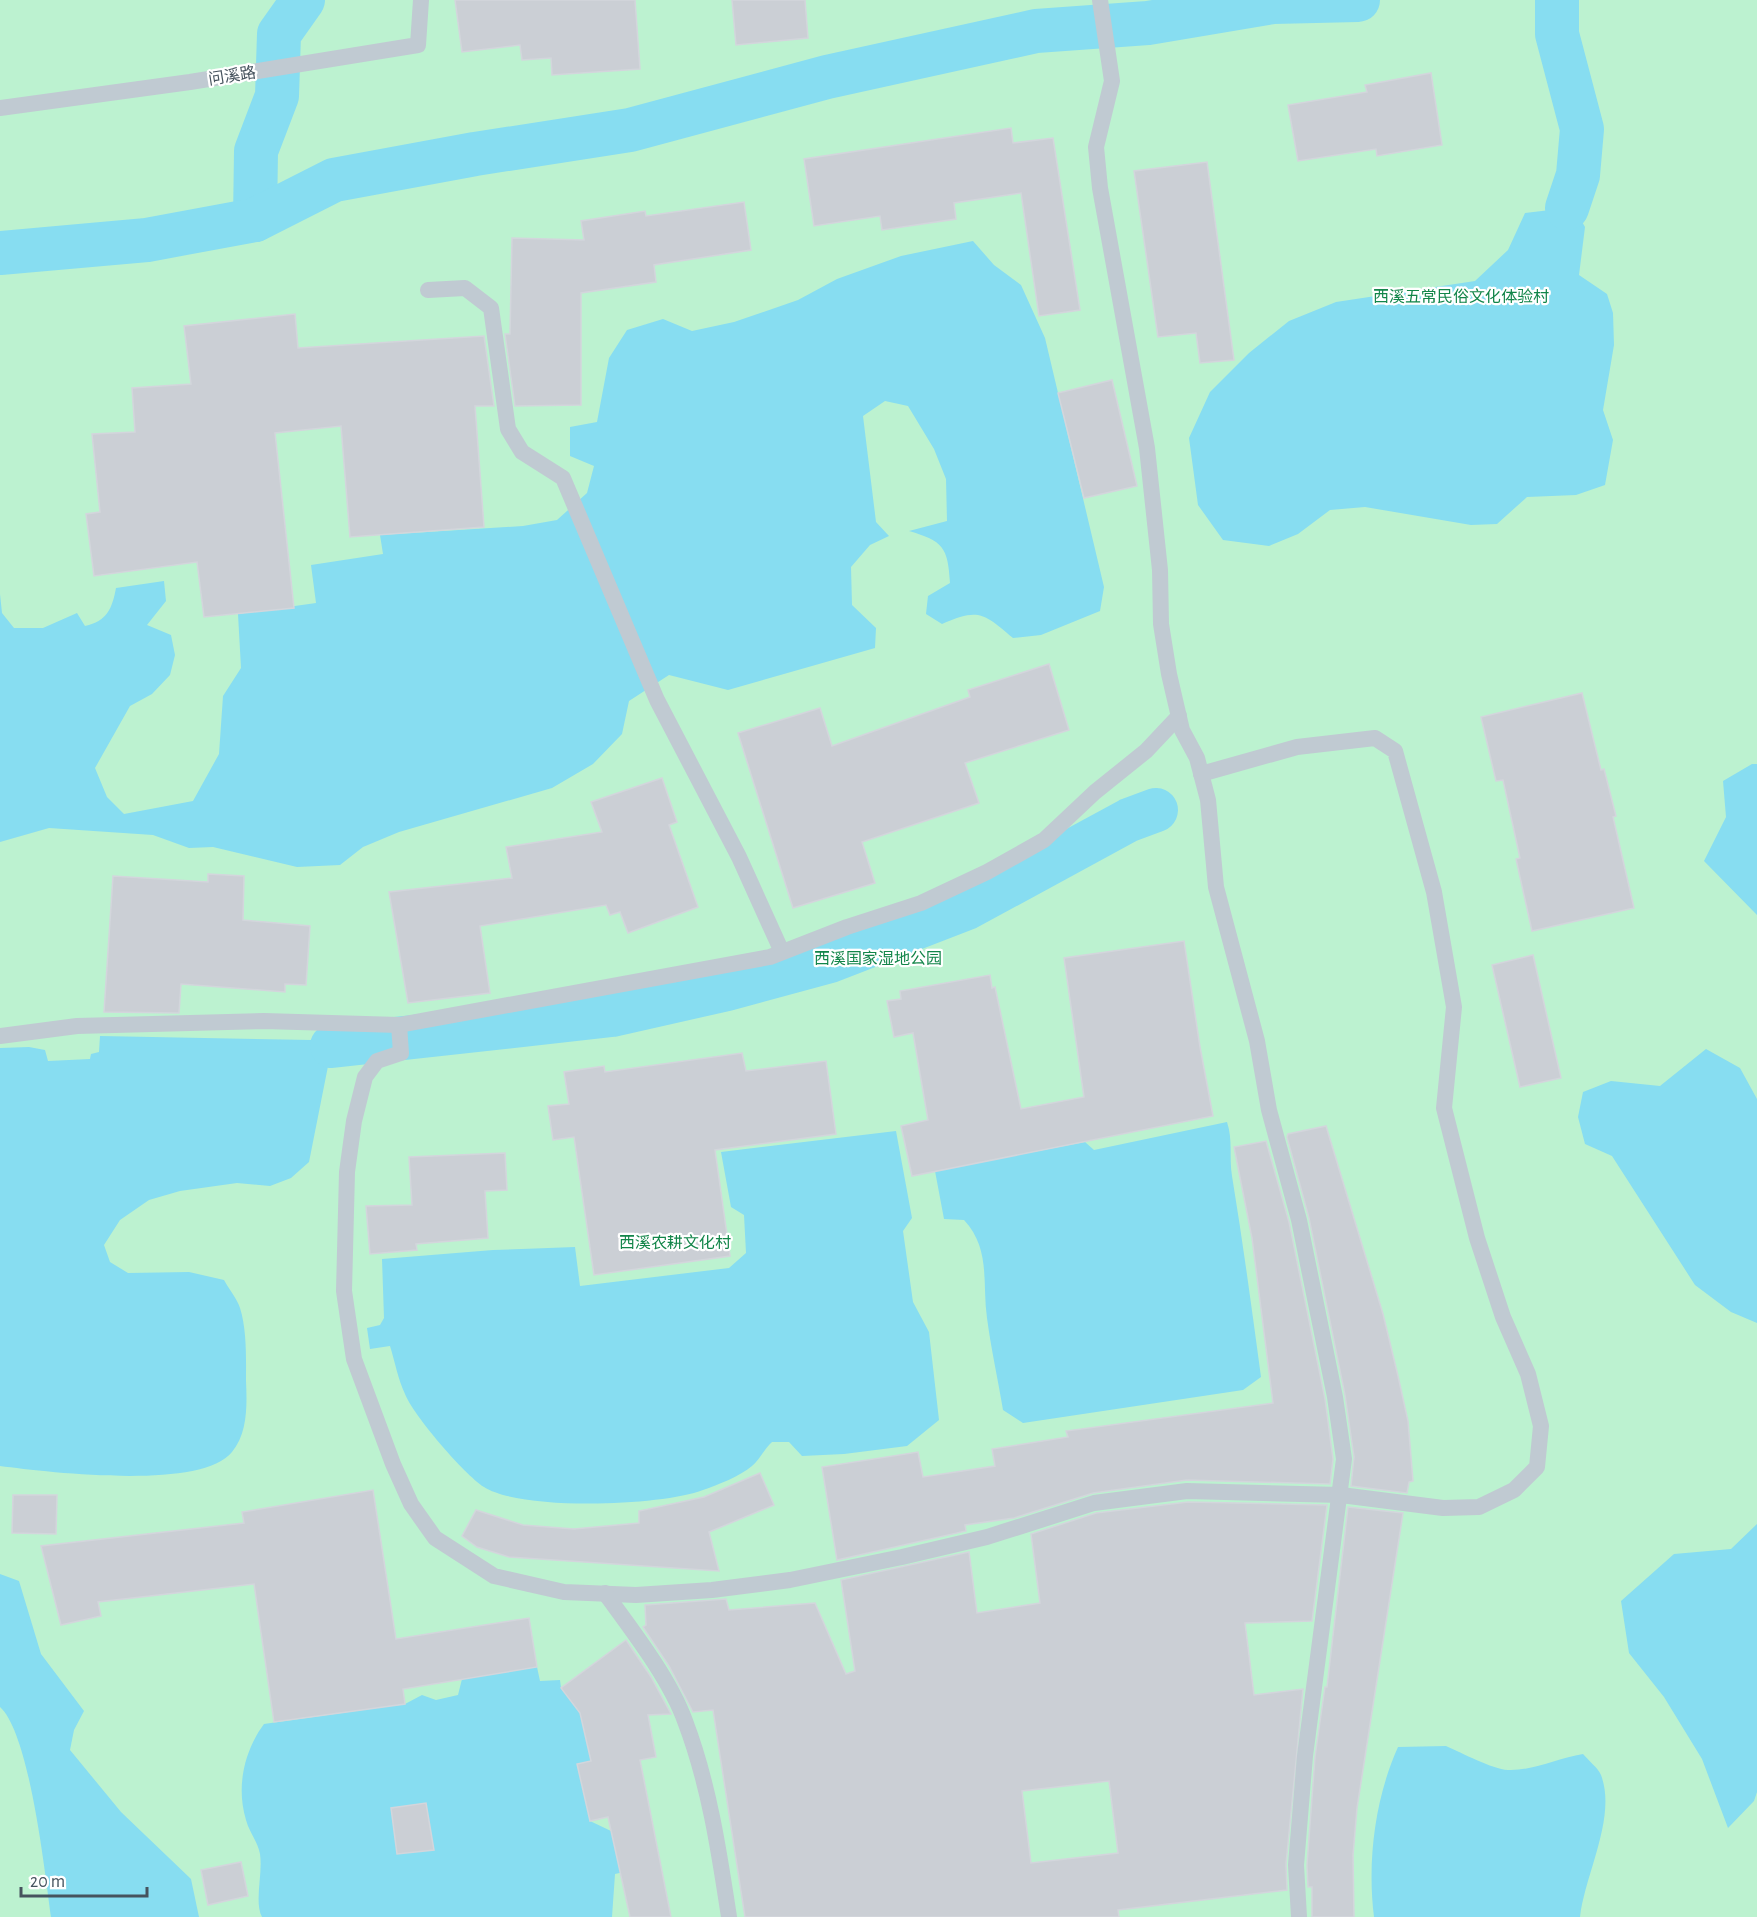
<svg xmlns="http://www.w3.org/2000/svg" width="1757" height="1917" font-family="'Alegreya Sans','Noto Sans SC',sans-serif">
<rect width="100%" height="100%" fill="#f2f0f0"/>
<!-- green -->
<rect fill="#bcf2d0" x="0" y="0" width="1757" height="1917"/>
<!-- water -->
<g fill="#87ddf1">
<path d="M1567,208L1576,211L1585,227L1579,275L1607,294L1613,313L1614,345L1603,410L1613,440L1605,485L1576,495L1527,497L1497,524L1471,525L1365,507L1330,510L1298,534L1269,546L1223,540L1198,505L1189,438L1210,392L1249,353L1289,321L1336,302L1475,281L1508,250L1525,213Z"/>
<path d="M973,241L994,265L1021,285L1045,338L1104,587L1100,611L1041,635L1013,638C983,613 979,608 942,624L926,614L928,596L950,583C948,547 943,541 909,531L947,521L946,479L934,449L908,406L885,401L863,416L876,522L889,536L870,545L851,567L852,605L876,628L875,648L728,690L669,675L629,701L622,734L593,764L552,788L399,832L363,847L340,865L297,867L213,847L189,848L153,835L49,828L0,842V594L2,613L14,628H43L77,613L85,626C107,621 112,609 116,588L164,581L166,601L147,625L171,635L175,655L170,675L152,694L130,706L95,768L107,797L124,814L193,801L219,754L223,696L241,668L238,614L316,603L311,565L383,554L380,535L523,526L557,520L587,493L594,466L570,456V427L597,422L609,358L627,330L663,319L692,331L734,322L798,300L837,279L901,256Z"/>
<path d="M1752,764H1757V915L1704,861L1726,817L1723,781Z"/>
<path d="M100,1036L312,1040L332,1046L309,1162L291,1178L270,1186L237,1183L180,1191L149,1200L120,1220L104,1245L110,1262L128,1273L189,1272L224,1280C229,1289 237,1299 240,1308C247,1330 246,1359 246,1381C247,1404 248,1433 232,1452C201,1491 47,1472 0,1466V1048L29,1047L45,1050L48,1061L90,1059L91,1054L99,1052Z"/>
<path d="M1706,1049L1740,1068L1757,1099V1323L1731,1312L1695,1285L1612,1156L1585,1144L1578,1117L1583,1092L1611,1081L1660,1086Z"/>
<path d="M1227,1122C1233,1140 1229,1157 1232,1176C1243,1243 1252,1310 1261,1377L1243,1390L1023,1423L1003,1410C998,1379 991,1349 987,1318C982,1283 991,1249 964,1220L944,1219L935,1171L1085,1142L1094,1150Z"/>
<path d="M896,1131L912,1218L903,1231L913,1302L929,1332L939,1420L907,1446L844,1454L802,1456L789,1442H772C764,1449 759,1461 752,1466C740,1476 718,1485 703,1490C662,1506 521,1511 484,1487C464,1474 413,1415 405,1394C398,1379 395,1362 390,1346L370,1349L367,1328L380,1325L384,1318L382,1259L493,1250L575,1247L580,1286L729,1268L746,1253L744,1215L731,1207L721,1152Z"/>
<path d="M1757,1524V1792L1754,1801L1728,1828L1702,1759L1664,1697L1629,1653L1621,1601L1674,1554L1731,1549Z"/>
<path d="M0,1574L19,1581L41,1654L84,1711L74,1730L70,1750L121,1812L191,1879L199,1917H51C45,1874 30,1734 0,1707Z"/>
<path d="M537,1667L540,1681L560,1680L561,1688L584,1717L591,1761L577,1764L590,1821L611,1831L660,1864L615,1874L612,1917H262C254,1902 263,1874 260,1854C258,1842 249,1832 246,1820C236,1787 244,1751 264,1724L405,1704L422,1695L436,1700L458,1695L462,1679Z"/>
<path d="M1446,1746C1462,1753 1492,1769 1508,1770C1533,1771 1558,1758 1583,1754C1588,1760 1598,1768 1601,1775C1617,1817 1585,1874 1580,1917H1374C1367,1861 1375,1798 1398,1747Z"/>
</g>
<g fill="none" stroke-linecap="round" stroke-linejoin="round">
<!-- canal -->
<g stroke="#87ddf1" stroke-width="44">
<path d="M1557,0V34L1582,129L1578,175L1567,208"/>
<path d="M255,220L256,151L277,96L279,34L303,0"/>
<path d="M0,253L147,240L255,220L334,180L475,154L630,130L827,77L1036,31L1148,23L1273,2L1358,0"/>
<path d="M332,1046L612,1015L727,989L830,961L967,908L1129,820L1156,810"/>
</g>
</g>
<!-- building -->
<g fill="#cbcfd5" stroke="#d3d6dc" stroke-width="1.5" fill-rule="evenodd">
<path d="M455,0H635L640,69L552,75L551,58L522,60L520,45L462,52Z"/>
<path d="M732,0H805L808,38L736,45Z"/>
<path d="M1431,73L1442,145L1377,156L1376,149L1298,161L1288,105L1367,92L1365,85Z"/>
<path d="M1011,128L1013,143L1053,138L1080,310L1039,316L1021,193L954,203L956,219L882,230L880,216L814,226L804,159Z"/>
<path d="M1207,162L1234,360L1200,363L1196,333L1158,337L1134,171Z"/>
<path d="M744,202L751,250L654,265L656,282L581,293V405L515,406L505,334H510L512,238L584,240L581,221L645,211L646,216Z"/>
<path d="M295,314L298,348L484,336L494,406H475L484,527L350,537L341,426L275,433L294,608L204,617L197,562L94,576L86,514L100,512L92,434L135,432L132,388L191,384L184,326Z"/>
<path d="M1112,380L1137,486L1084,498L1058,393Z"/>
<path d="M1049,664L1069,730L965,763L979,803L862,842L875,883L793,908L738,733L820,708L832,746L970,697L968,690Z"/>
<path d="M1582,693L1601,770L1604,769L1616,816L1613,817L1634,908L1532,931L1516,859L1520,858L1503,780L1496,781L1481,717Z"/>
<path d="M662,778L677,822L669,825L698,907L628,933L620,912L610,915L606,905L480,926L490,993L408,1003L389,892L512,878L506,847L602,832L591,802Z"/>
<path d="M208,874L244,876L243,920L310,926L306,985L285,984V992L181,984L179,1013L104,1012L113,876L208,882Z"/>
<path d="M1184,941L1200,1047L1213,1116L912,1176L901,1126L928,1120L913,1033L894,1037L887,1001L901,999L900,991L990,975L992,988L995,987L1021,1109L1084,1097L1064,958Z"/>
<path d="M1533,955L1561,1078L1520,1087L1492,965Z"/>
<path d="M742,1053L746,1071L826,1061L836,1134L715,1150L730,1256L594,1275L574,1137L553,1140L548,1106L569,1104L564,1072L604,1066L605,1072Z"/>
<path d="M1326,1126L1383,1314L1398,1376L1408,1421L1413,1481L1409,1482L1407,1493L1351,1486L1354,1457L1345,1395L1309,1218L1287,1137L1288,1134Z"/>
<path d="M1266,1141L1289,1222L1325,1399L1333,1459L1330,1484L1187,1480L1093,1493L1014,1518L965,1525L966,1531L837,1560L822,1467L918,1452L923,1477L995,1466L992,1449L1068,1437L1066,1431L1273,1403L1252,1238L1234,1147Z"/>
<path d="M505,1153L507,1190L485,1191L488,1238L416,1244L417,1250L370,1254L366,1206L412,1205L409,1157Z"/>
<path d="M760,1473L774,1505L709,1532L719,1571L509,1557L477,1547L462,1536L476,1510L523,1525L574,1529L639,1523V1511L704,1497Z"/>
<path d="M373,1490L396,1639L529,1618L537,1667L403,1689L405,1704L274,1722L254,1584L98,1602L101,1616L61,1625L41,1546L244,1523L242,1512Z"/>
<path d="M13,1495H57L56,1534L12,1533Z"/>
<path d="M1188,1502L1327,1505L1312,1621L1245,1623L1254,1695L1303,1689L1286,1864L1287,1890L1118,1910L1119,1917H745L713,1710L693,1712L669,1666L643,1627L646,1625L645,1605L726,1599L729,1610L815,1603L846,1674L855,1671L841,1580L969,1552L977,1613L1040,1603L1031,1534L1096,1513ZM1109,1781L1118,1853L1031,1863L1022,1791Z"/>
<path d="M1348,1507L1403,1513L1357,1808L1353,1855L1354,1917H1312V1887H1308L1307,1865L1315,1757L1325,1687H1327Z"/>
<path d="M626,1640L651,1677L671,1714L648,1715L656,1757L640,1760L671,1917H630L608,1817L590,1821L577,1764L591,1761L580,1713L561,1688Z"/>
<path d="M426,1803L434,1850L397,1854L391,1808Z"/>
<path d="M241,1862L248,1896L208,1905L201,1870Z"/>
</g>
<g fill="none" stroke-linecap="round" stroke-linejoin="round">
<!-- lane -->
<g stroke="#c0cad2" stroke-width="16">
<path d="M1100,0L1112,81L1096,147L1100,188L1147,448L1160,570L1161,624L1169,674L1182,730L1197,758L1208,800L1216,887L1257,1041L1269,1110L1299,1220L1335,1397L1344,1459L1305,1756L1296,1865L1299,1917"/>
<path d="M0,108L190,82L418,45L421,0"/>
<path d="M428,290L465,288L491,308L508,429L522,452L563,478L657,700L739,857L782,952"/>
<path d="M399,1025L401,1053L377,1061L365,1077L354,1121L347,1172L344,1291L354,1359L393,1464L411,1504L435,1538L494,1576L564,1592L636,1595L712,1590L790,1580L902,1557L987,1537L1094,1503L1187,1491L1341,1495L1443,1508L1479,1507L1514,1490L1537,1467L1541,1426L1528,1374L1503,1317L1477,1238L1444,1108L1454,1007L1434,892L1395,751L1375,738L1297,747L1201,774"/>
<path d="M0,1036L77,1026L264,1021L399,1025L770,957L847,927L921,903L987,872L1044,840L1095,792L1146,751L1179,716"/>
<path d="M605,1593C632,1630 670,1679 685,1721C709,1784 719,1851 729,1917"/>
</g>
</g>
<g text-anchor="middle" stroke-width="4.5" stroke-linejoin="round" paint-order="stroke">
<!-- street labels -->
<g font-size="16" fill="#46535e" stroke="#fff">
<text transform="translate(232 75) rotate(-9)" y="6">问溪路</text>
</g>
<!-- park labels -->
<g font-size="16" fill="#128549" stroke="#fff">
<text x="1461" y="302">西溪五常民俗文化体验村</text>
<text x="878" y="964">西溪国家湿地公园</text>
<text x="675" y="1248">西溪农耕文化村</text>
</g>
</g>
<!-- scale -->
<path d="M21 1887v9h126v-9" fill="none" stroke="#46535e" stroke-width="3"/>
<text x="30" y="1887" font-size="18" fill="#46535e" stroke="#ffffff" stroke-width="4.5" paint-order="stroke">20 m</text>
</svg>
